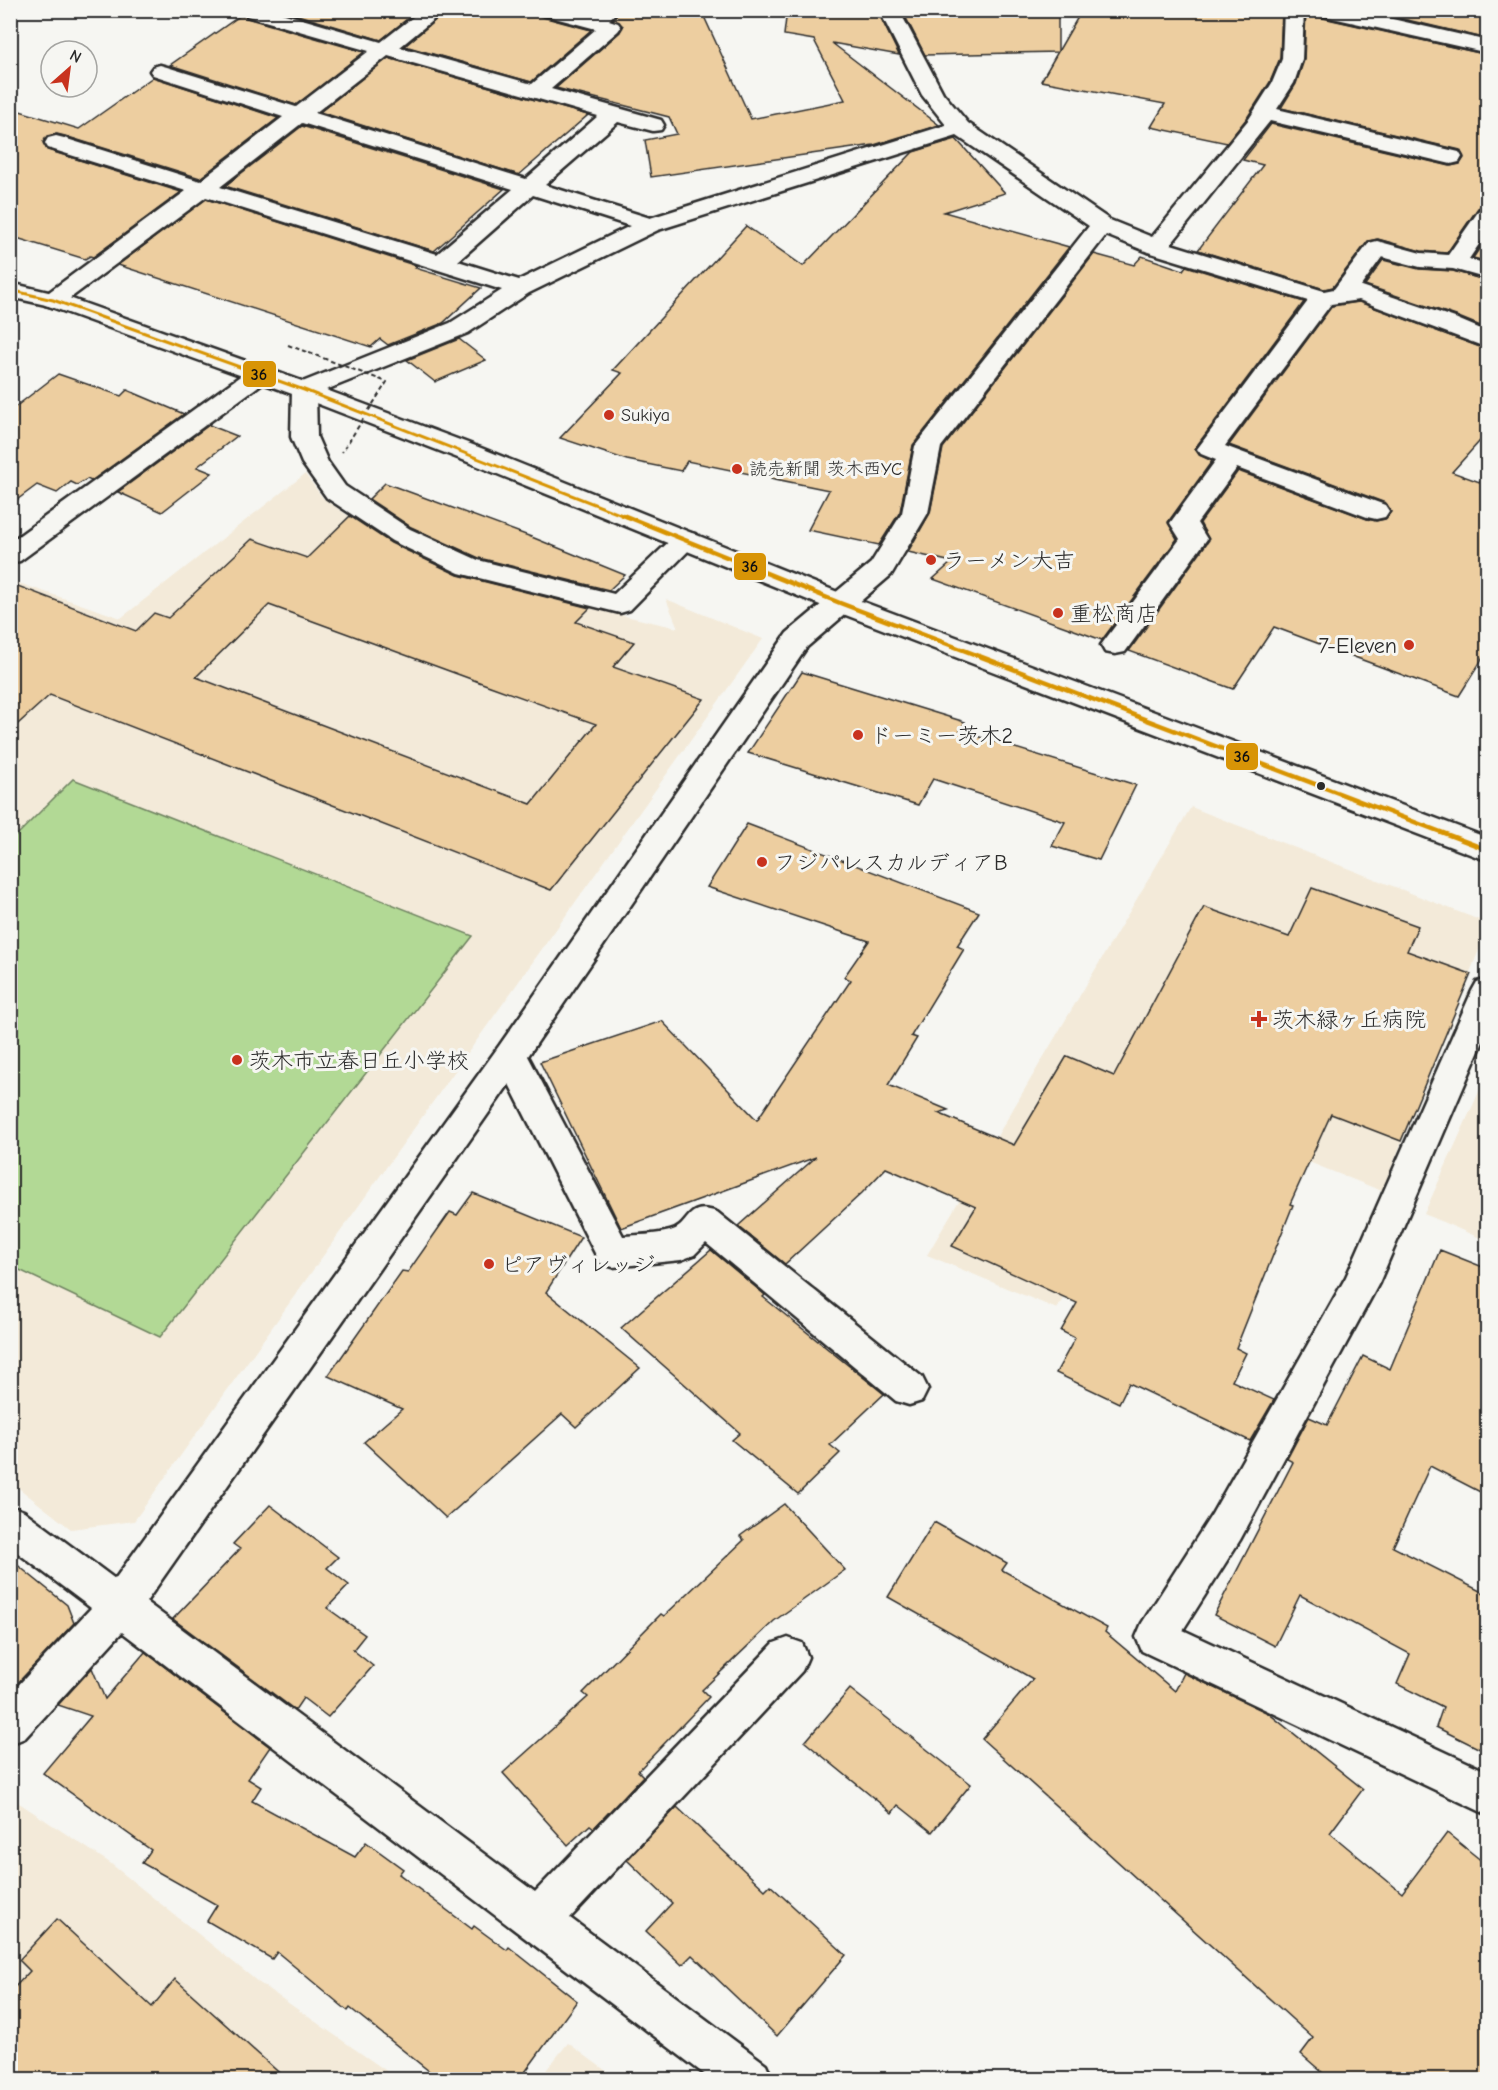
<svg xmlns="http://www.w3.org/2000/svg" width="1498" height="2090" font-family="'Comic Neue','Klee One',sans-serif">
<rect width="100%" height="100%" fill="#f6f6f2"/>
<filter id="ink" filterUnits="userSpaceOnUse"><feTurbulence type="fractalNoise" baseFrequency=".0167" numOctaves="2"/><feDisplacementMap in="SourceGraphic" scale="12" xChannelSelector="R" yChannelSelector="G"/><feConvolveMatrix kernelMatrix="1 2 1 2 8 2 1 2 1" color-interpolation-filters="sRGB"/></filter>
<g filter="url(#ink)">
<!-- built -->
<g fill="#f3ead9">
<path d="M305,474L323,498L387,543L461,579L678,628L666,599L763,639L134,1521L71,1529L11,1482L10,580L121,618Z"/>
<path d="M1191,807L1487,923V930L1382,1191L1172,1108L1057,1309L927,1255Z"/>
<path d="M1487,1074V1241L1424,1214Z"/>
<path d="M10,1797L110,1863L258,1982L398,2079H11Z"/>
<path d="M568,2043L617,2079H539Z"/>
</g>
<!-- green -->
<path fill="#b2d995" stroke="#6e8260" stroke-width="1.5" d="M73,779L473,936L160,1337L11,1266V841Z"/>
<!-- building -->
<g fill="#edcea0" stroke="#2b2b2b" stroke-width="1.5" fill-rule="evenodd">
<path d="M281,10H418L381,40Z"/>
<path d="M447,10H535L539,16L591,30L531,82L405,46Z"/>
<path d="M620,10H701L751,119L845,100L814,40L784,35L787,10H877L899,55L832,43L939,125L874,145L651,177L645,140L677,134L669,117L556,88L620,32L623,26L613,19Z"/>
<path d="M902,10H1058V52L925,55Z"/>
<path d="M1082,10H1282L1280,58L1270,82L1247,118L1227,143L1151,127L1165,104L1041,81Z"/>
<path d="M1306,10H1312L1316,16L1323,18L1488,55V205L1478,208L1447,253L1421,251L1378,239L1368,241L1333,287L1324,289L1198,250L1263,165L1243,160L1271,124L1450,166L1460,164L1464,158L1460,150L1281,108L1296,84L1304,60Z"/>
<path d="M1365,10H1488V39Z"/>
<path d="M244,13L246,18L364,52L296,105L170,65Z"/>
<path d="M388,58L588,115L519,175L320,112Z"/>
<path d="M153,77L278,118L200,178L65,136L57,134L47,136L43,142L47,150L181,192L93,257L90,256L85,259L10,236V108L79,129Z"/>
<path d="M302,126L504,189L434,251L225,186Z"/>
<path d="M956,139L1005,193L944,212L1069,247L913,445L900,512L879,545L808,530L829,490L687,461L681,471L627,460L560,438L622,373L613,370L746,226L803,266L913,152Z"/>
<path d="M206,199L417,266L415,268L481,288L443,323L388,345L380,339L371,347L118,265Z"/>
<path d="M1488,236V262L1473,258Z"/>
<path d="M1094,254L1134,265L1142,256L1183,270L1186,266L1304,302L1195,448L1199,455L1212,461L1168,522L1177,539L1102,640L933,579L952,562L908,552L930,513L943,448Z"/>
<path d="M1383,260L1419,269L1453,271L1488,281V329L1456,316L1365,285Z"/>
<path d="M1359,302L1488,350V432L1452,472L1488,485V650L1459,696L1274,627L1233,689L1129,651L1209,540L1200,523L1238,471L1367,519L1376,521L1385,519L1391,512L1386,503L1229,445L1332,306Z"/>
<path d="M459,339L486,360L435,382L407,360Z"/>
<path d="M58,374L121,396L127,390L184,414L91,481L87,479L77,485L71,482L57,493L37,485L10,505V411Z"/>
<path d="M209,425L237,436L197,467L212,473L162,512L118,492Z"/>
<path d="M385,483L534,538L625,575L609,590L479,558L411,527L369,499Z"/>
<path d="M350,516L391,543L458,575L590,608L576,622L634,642L613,667L704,699L551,890L50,695L10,731V583L136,631L154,613L168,618L252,539L307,558ZM269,605L490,686L596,724L531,804L196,677Z"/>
<path d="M802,672L965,722L960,731L1136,785L1099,860L1052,846L1065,822L933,779L918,805L748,753Z"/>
<path d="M747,824L979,912L957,946L964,949L911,1036L917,1038L888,1085L948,1110L938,1113L1014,1145L1067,1056L1114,1076L1204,907L1289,937L1312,888L1418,926L1407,951L1471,974L1401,1141L1331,1114L1290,1204L1293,1205L1236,1348L1246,1353L1232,1381L1274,1400L1250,1441L1129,1383L1119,1403L1056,1373L1075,1338L1061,1331L1077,1303L952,1246L976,1207L886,1168L862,1193L785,1264L738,1226L816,1157L621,1228L540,1062L662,1021L757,1120L851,980L844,977L869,941L707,887Z"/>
<path d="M473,1193L581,1237L546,1292L640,1368L576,1427L562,1414L446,1518L364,1442L402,1409L328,1376L402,1271L408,1272L450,1212L457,1215Z"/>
<path d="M711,1250L765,1295L763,1297L884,1394L830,1445L840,1453L798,1494L732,1440L740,1433L621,1328Z"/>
<path d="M1440,1250L1488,1269V1496L1430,1466L1393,1547L1488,1595V1753L1436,1727L1443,1707L1397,1684L1410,1654L1300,1595L1275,1646L1214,1615L1293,1462L1287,1459L1309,1417L1327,1425L1363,1356L1390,1369Z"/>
<path d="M784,1504L845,1570L774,1621L702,1690L709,1697L638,1771L643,1776L594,1828L590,1825L568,1845L503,1773L588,1697L583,1693L661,1614L664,1616L744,1540L740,1536Z"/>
<path d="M270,1505L338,1557L327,1568L349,1585L327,1608L365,1635L353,1650L373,1666L328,1717L303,1698L295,1710L173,1619L240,1549L233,1544Z"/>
<path d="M934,1522L1007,1563L1002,1570L1107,1628L1105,1632L1175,1691L1184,1673L1268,1713L1363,1789L1330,1833L1402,1893L1447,1833L1488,1866V2079H1330L1301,2054L1313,2038L982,1739L1033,1679L888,1597Z"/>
<path d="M10,1559L67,1605L74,1623L12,1689Z"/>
<path d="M145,1652L270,1747L248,1779L261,1787L252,1801L355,1857L366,1842L403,1869L399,1874L472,1929L474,1926L507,1950L509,1947L577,2001L520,2079H439L350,2008L348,2011L277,1952L272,1959L207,1921L217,1905L142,1863L151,1850L43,1773L91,1716L58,1705L92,1668L105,1699Z"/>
<path d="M850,1689L971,1784L932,1832L898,1805L892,1813L805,1742Z"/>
<path d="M677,1807L765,1890L770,1885L846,1955L777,2036L692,1955L682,1965L646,1931L672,1903L627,1860Z"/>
<path d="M57,1919L152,2007L175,1979L286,2079H10V1992L30,1971L19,1960Z"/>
</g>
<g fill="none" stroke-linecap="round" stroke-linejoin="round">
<!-- minor casing -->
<g stroke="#2b2b2b" stroke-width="5">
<g id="minor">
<path d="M245,10H271L381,42L422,10H445L400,47L532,84L596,29L540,14L537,10H573L590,15L595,10H618L609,20L618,23L621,27L618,31L551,89L661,120L664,125L661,130L653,131L618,122L545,185L650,218L946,125L922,95L879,10H899L943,93L968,123L1110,220L1152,237L1249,119L1272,83L1282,59L1284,10H1304L1302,59L1294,83L1277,109L1459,152L1462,157L1459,162L1451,164L1270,121L1171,244L1324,291L1334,289L1369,243L1377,241L1421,253L1448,255L1480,209L1488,207V231L1469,259L1488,264V279L1453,269L1420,267L1382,257L1361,286L1455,318L1488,332V348L1359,300L1331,304L1225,446L1385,505L1389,511L1385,517L1376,519L1367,517L1237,468L1197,523L1207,539L1125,652L1115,654L1105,652L1101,645L1180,539L1170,523L1216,460L1201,454L1197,449L1308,301L1148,252L1106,235L941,447L928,513L891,575L807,647L528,1056L623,1236C638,1235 655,1235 670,1231C691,1226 685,1201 717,1212L922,1377L928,1389L922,1401L909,1405L896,1401L706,1243L694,1255L681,1260L613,1267L600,1263L509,1084L146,1602L535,1892L774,1643L788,1638L802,1643L808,1657L802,1671L570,1918L766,2064L773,2080H712L122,1632L25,1738L10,1744V1694L91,1608L10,1547V1506L24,1511L115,1579L499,1046L787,633L871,563L902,513L915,446L1089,226L957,136L658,230L529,293L468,333L316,394L317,437L328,462L345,486L410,529L478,560L614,594L677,534L686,532L695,534L699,540L630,610L620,613L459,573L392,541L327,498L302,463L291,437L292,390L295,385L450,323L502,290L206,197L61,305L53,307L45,305L41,300L45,295L186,191L48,148L45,143L48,138L56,136L64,138L200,181L283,117L153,75L150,71L153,67L160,65L167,67L296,107L369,51L247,16ZM388,56L598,116L526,179L315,113ZM302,123L513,189L437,254L220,187ZM533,195L630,226L519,280L458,261Z"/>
<path d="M1314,10H1353L1488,41V53L1324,16L1317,14Z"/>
<path d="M259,367L268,369L271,374L268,379L20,561L10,563V542L250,369Z"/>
<path d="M1488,979V1030L1379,1283L1240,1540L1183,1630L1488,1772V1815L1142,1651L1136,1637L1142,1623L1212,1514L1346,1277L1472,991L1477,982Z"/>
</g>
</g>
<!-- major casing -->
<g stroke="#2b2b2b" stroke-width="5">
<path id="major" d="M10,283L61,295L313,385L481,448L850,597L1488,838V861L830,609L463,460L295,395L46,305L10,297Z"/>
</g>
<!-- minor -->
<use href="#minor" fill="#f6f6f2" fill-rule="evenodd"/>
<!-- major -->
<use href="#major" fill="#f6f6f2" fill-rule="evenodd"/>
<!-- path-bridge -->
<path stroke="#2b2b2b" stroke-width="2" stroke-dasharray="4.5 3" stroke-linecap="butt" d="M288,345L387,382L342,452"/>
<!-- bus-1-far1 casing -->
<g stroke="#f6f6f2" stroke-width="6">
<path id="bus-1-far1" d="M10,290L53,300L304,390L627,517"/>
</g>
<!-- bus-1 casing -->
<g stroke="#f6f6f2" stroke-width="9">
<path id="bus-1" d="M623,515L840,603L1488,850"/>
</g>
<!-- bus-1-far1 -->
<use href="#bus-1-far1" stroke="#d89406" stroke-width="3"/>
<!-- bus-1 -->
<use href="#bus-1" stroke="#d89406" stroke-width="4.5"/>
</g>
</g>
<!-- markers -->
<g fill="#c8321e" stroke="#f6f6f2" stroke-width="2">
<circle cx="609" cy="415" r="6"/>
<circle cx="737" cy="469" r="6"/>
<circle cx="931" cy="560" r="6"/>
<circle cx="1058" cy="613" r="6"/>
<circle cx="1409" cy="645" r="6"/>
<circle cx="858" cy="735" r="6"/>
<circle cx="762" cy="862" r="6"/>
<path d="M1256 1010h6v6h6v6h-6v6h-6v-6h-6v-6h6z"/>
<circle cx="237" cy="1060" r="6"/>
<circle cx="489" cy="1264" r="6"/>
</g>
<circle fill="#2b2b2b" stroke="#f6f6f2" stroke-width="2" cx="1321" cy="786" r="5"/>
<g text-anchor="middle" stroke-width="6" stroke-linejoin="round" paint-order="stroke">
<!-- far-poi labels -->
<g font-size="18" fill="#2b2b2b" stroke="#f6f6f2" text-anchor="start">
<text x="621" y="421">Sukiya</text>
<text x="749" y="475">読売新聞 茨木西YC</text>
</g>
<!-- poi labels -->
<g font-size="22" fill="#2b2b2b" stroke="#f6f6f2" text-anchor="start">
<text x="943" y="568">ラーメン大吉</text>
<text x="1070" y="621">重松商店</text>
<text x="1397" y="653" text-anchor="end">7-Eleven</text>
<text x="870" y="743">ドーミー茨木2</text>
<text x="774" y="870">フジパレスカルディアB</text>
<text x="1272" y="1027">茨木緑ヶ丘病院</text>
<text x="249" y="1068">茨木市立春日丘小学校</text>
<text x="501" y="1272">ピアヴィレッジ</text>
</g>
</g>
<g stroke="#f6f6f2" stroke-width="2">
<rect x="242" y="360" width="35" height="28" rx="6" fill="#d89406"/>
<rect x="733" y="552" width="34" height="29" rx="6" fill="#d89406"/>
<rect x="1225" y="742" width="34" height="29" rx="6" fill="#d89406"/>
</g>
<g font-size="16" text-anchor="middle" font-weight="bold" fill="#111">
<text x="259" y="380">36</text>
<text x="750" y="572">36</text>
<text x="1242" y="762">36</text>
</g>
<!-- margin -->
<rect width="1498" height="2090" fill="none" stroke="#f6f6f2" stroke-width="36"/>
<rect x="18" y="18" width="1462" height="2054" fill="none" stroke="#2b2b2b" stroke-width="2" filter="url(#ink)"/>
<!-- north arrow -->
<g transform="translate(69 69) rotate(28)"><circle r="28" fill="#f6f6f2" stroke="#a5a5a2" stroke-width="1.5"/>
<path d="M0-4.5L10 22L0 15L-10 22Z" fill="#c8321e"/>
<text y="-9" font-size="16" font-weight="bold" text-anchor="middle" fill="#2b2b2b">N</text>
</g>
</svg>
